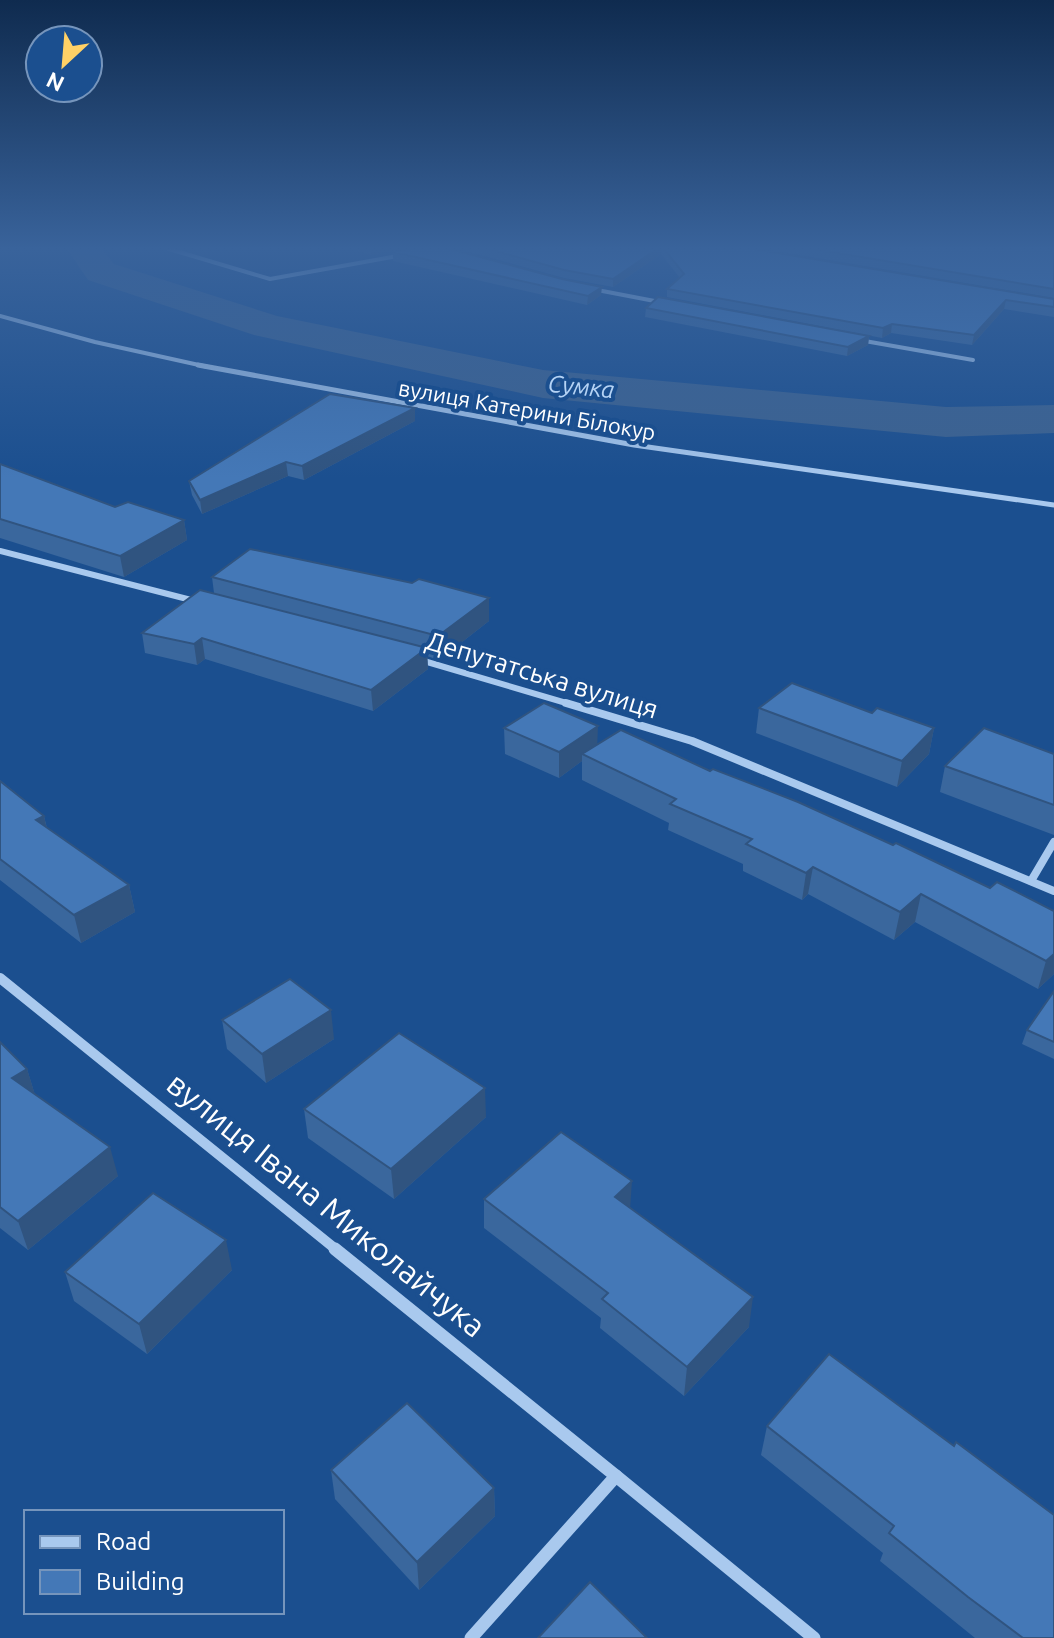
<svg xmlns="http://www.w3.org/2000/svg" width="1054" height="1638" font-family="Ubuntu,sans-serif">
<rect width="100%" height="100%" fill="#1b4f8f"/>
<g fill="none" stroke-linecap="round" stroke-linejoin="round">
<!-- river -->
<path fill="#3c6290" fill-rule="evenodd" d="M67,249H102L114,264L277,316L543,370L946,407L1054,405V433L946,437L543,398L254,335L88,280Z"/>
<!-- street-far5 -->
<g stroke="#a9c9ee" stroke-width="4">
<path d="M169,249L270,279L403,255"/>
<path d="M592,289L665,303"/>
<path d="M0,316L95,342L208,367"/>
<path d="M859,340L973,360"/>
</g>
<!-- street-far4 -->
<path stroke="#a9c9ee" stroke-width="5" d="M198,365L634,445L1054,505"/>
<!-- street-far3 -->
<g stroke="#a9c9ee" stroke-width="6">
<path d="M0,551L195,601"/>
<path d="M417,659L573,705"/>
</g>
<!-- street-far2 -->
<g stroke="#a9c9ee" stroke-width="8">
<path d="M566,703L692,741L1054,891"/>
<path d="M1031,881L1054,842"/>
</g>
<!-- street-far1 -->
<path stroke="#a9c9ee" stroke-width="10" d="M0,978L338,1251"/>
<!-- street -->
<g stroke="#a9c9ee" stroke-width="13">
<path d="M335,1249L616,1476L471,1638"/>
<path d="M616,1476L814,1638"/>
</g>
</g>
<!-- wall -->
<g fill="#3a679d">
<path d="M352,249H402L371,255Z"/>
<path d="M459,249H753L1054,299V317L1004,309L972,345L891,333L882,338L667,297V289L680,278L661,254L613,287L564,278Z"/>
<path d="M764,249H1054V298Z"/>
<path d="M393,252L601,295L587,305L393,261Z"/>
<path d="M646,308L869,336L868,345L847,356L645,317Z"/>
<path d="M415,421L304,480L288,476L202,514L192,495L189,481Z"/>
<path d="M0,464L115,507L184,520L187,540L124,577L0,538Z"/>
<path d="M212,577L489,621L439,660L427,656L428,669L373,711L205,659L197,665L145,653L142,633L214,593Z"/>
<path d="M759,708L872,713L934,728L929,754L897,787L756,733Z"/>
<path d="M504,728L597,745L710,771L990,888L1054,911V974L1038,989L915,922L894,940L808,894L802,900L743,871V864L668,830L669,823L582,780V761L559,778L505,754Z"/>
<path d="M1054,754V835L940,792L945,766Z"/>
<path d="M0,780L44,816L47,828L129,885L135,912L81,943L0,880Z"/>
<path d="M1054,991V1059L1022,1044L1027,1030Z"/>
<path d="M222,1020L334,1039L266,1083L227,1049Z"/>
<path d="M0,1042L27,1069L35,1095L118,1176L28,1250L0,1228Z"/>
<path d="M304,1109L486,1117L394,1199L308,1138Z"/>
<path d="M484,1199L630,1207L749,1327L684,1396L600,1328L601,1318L484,1228Z"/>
<path d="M232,1270L147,1354L74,1301L65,1272Z"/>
<path d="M767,1426L1054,1638H975L880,1561L883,1553L761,1455Z"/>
<path d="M331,1470L494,1488L495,1516L419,1590L335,1499Z"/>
</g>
<!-- shaded-wall -->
<g fill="#305480">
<path d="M371,249H402L371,255Z"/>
<path d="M657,249H662L661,254L613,287V279Z"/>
<path d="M602,287L601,295L587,305L588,296Z"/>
<path d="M1006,300L1004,309L972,345L974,335Z"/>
<path d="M892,324L891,333L882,338L883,328Z"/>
<path d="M869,336L868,345L847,356L848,347Z"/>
<path d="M415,408V421L304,480L302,466Z"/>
<path d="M286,462L288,476L202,514L200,500Z"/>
<path d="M184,520L187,540L124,577L120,556Z"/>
<path d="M489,598V621L439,660L438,636Z"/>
<path d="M202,638L205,659L197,665L194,644Z"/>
<path d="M427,648L428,669L373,711L371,690Z"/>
<path d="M598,726L597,751L582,754V761L559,778V752Z"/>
<path d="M934,728L929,754L897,787L902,761Z"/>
<path d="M44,816L50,843L36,820Z"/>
<path d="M813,867L808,894L802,900L806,873Z"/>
<path d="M129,885L135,912L81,943L74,915Z"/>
<path d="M921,894L915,922L894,940L900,912Z"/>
<path d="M1054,954V974L1038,989L1046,961Z"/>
<path d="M331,1010L334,1039L266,1083L262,1054Z"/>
<path d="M27,1069L36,1098L12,1078Z"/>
<path d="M485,1088L486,1117L394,1199L391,1169Z"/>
<path d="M110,1147L118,1176L28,1250L18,1221Z"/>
<path d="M632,1181L630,1210L615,1197Z"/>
<path d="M226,1240L232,1270L147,1354L139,1324Z"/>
<path d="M753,1297L749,1327L684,1396L687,1367Z"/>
<path d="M494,1488L495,1516L419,1590L417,1562Z"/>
</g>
<!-- building -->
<g fill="#4478b7" stroke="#305480" stroke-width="2">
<path d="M410,249H450L562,279L602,287L588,296L393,252Z"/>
<path d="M488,249H657L613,279L564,270Z"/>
<path d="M664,249H753L1054,299V307L1006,300L974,335L892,324L883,328L667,289L684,274Z"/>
<path d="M813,249H1054V289Z"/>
<path d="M658,297L869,336L848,347L646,308Z"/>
<path d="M330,394L415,408L302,466L286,462L200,500L189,481Z"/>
<path d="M0,464L115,507L128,502L184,520L120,556L0,519Z"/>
<path d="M250,549L412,583L419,579L489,598L438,636L212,577Z"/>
<path d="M200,590L427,648L371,690L202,638L194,644L142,633Z"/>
<path d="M792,683L872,713L877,708L934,728L902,761L759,708Z"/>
<path d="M544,703L598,726L559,752L504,728Z"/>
<path d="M984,728L1054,754V805L945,766Z"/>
<path d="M621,730L710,771L713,769L798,802L893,845L896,843L990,888L997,882L1054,911V954L1046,961L921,894L900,912L813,867L806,873L746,844L752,839L670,804L676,799L582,754Z"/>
<path d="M0,781L44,816L36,820L129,885L74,915L0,859Z"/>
<path d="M290,979L331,1010L262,1054L222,1020Z"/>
<path d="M1054,991V1042L1027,1030Z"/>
<path d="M399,1033L485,1088L391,1169L304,1109Z"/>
<path d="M0,1042L27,1069L12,1078L110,1147L18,1221L0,1207Z"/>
<path d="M561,1132L632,1181L615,1197L753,1297L687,1367L602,1299L608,1293L484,1199Z"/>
<path d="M153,1193L226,1240L139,1324L65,1272Z"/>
<path d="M829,1354L954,1446L956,1442L1054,1515V1638H1023L968,1597L889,1533L894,1526L767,1426Z"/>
<path d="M407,1403L494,1488L417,1562L331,1470Z"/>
<path d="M590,1582L647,1638H538Z"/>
</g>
<!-- sky -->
<linearGradient id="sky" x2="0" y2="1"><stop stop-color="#0f2b4f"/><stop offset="0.52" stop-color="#39639b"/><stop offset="1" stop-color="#39639b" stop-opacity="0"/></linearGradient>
<rect width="1054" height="478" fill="url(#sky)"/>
<g text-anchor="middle" stroke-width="8" stroke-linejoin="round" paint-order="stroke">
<!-- far-street labels -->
<g font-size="22" fill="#fff" stroke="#1b4f8f">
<text transform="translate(527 410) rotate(10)" y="8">вулиця Катерини Білокур</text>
</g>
<!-- far-water labels -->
<g font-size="24" font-style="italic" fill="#b5d3f5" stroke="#1b4f8f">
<text transform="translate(581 387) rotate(6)" y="8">Сумка</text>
</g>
<!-- street labels -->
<g font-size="26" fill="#fff" stroke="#1b4f8f">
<text transform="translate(542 675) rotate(17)" y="9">Депутатська вулиця</text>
</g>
<!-- near-street labels -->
<g font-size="32" fill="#fff" stroke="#1b4f8f">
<text transform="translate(326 1205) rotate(39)" y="11">вулиця Івана Миколайчука</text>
</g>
</g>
<!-- legend -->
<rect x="24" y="1510" width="260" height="104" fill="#1b4f8f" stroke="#7695bc" stroke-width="2"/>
<rect x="40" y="1536" width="40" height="12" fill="#a9c9ee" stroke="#7695bc" stroke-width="2"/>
<text x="96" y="1550" font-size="24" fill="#ffffff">Road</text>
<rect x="40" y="1570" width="40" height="24" fill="#4478b7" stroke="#7695bc" stroke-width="2"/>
<text x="96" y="1590" font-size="24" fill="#ffffff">Building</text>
<!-- north arrow -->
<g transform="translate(64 64) rotate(206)"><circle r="38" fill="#1b4f8f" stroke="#7695bc" stroke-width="2"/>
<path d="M0-6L14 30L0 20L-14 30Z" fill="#ffd166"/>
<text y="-12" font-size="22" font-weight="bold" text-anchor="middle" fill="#ffffff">N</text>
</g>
</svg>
